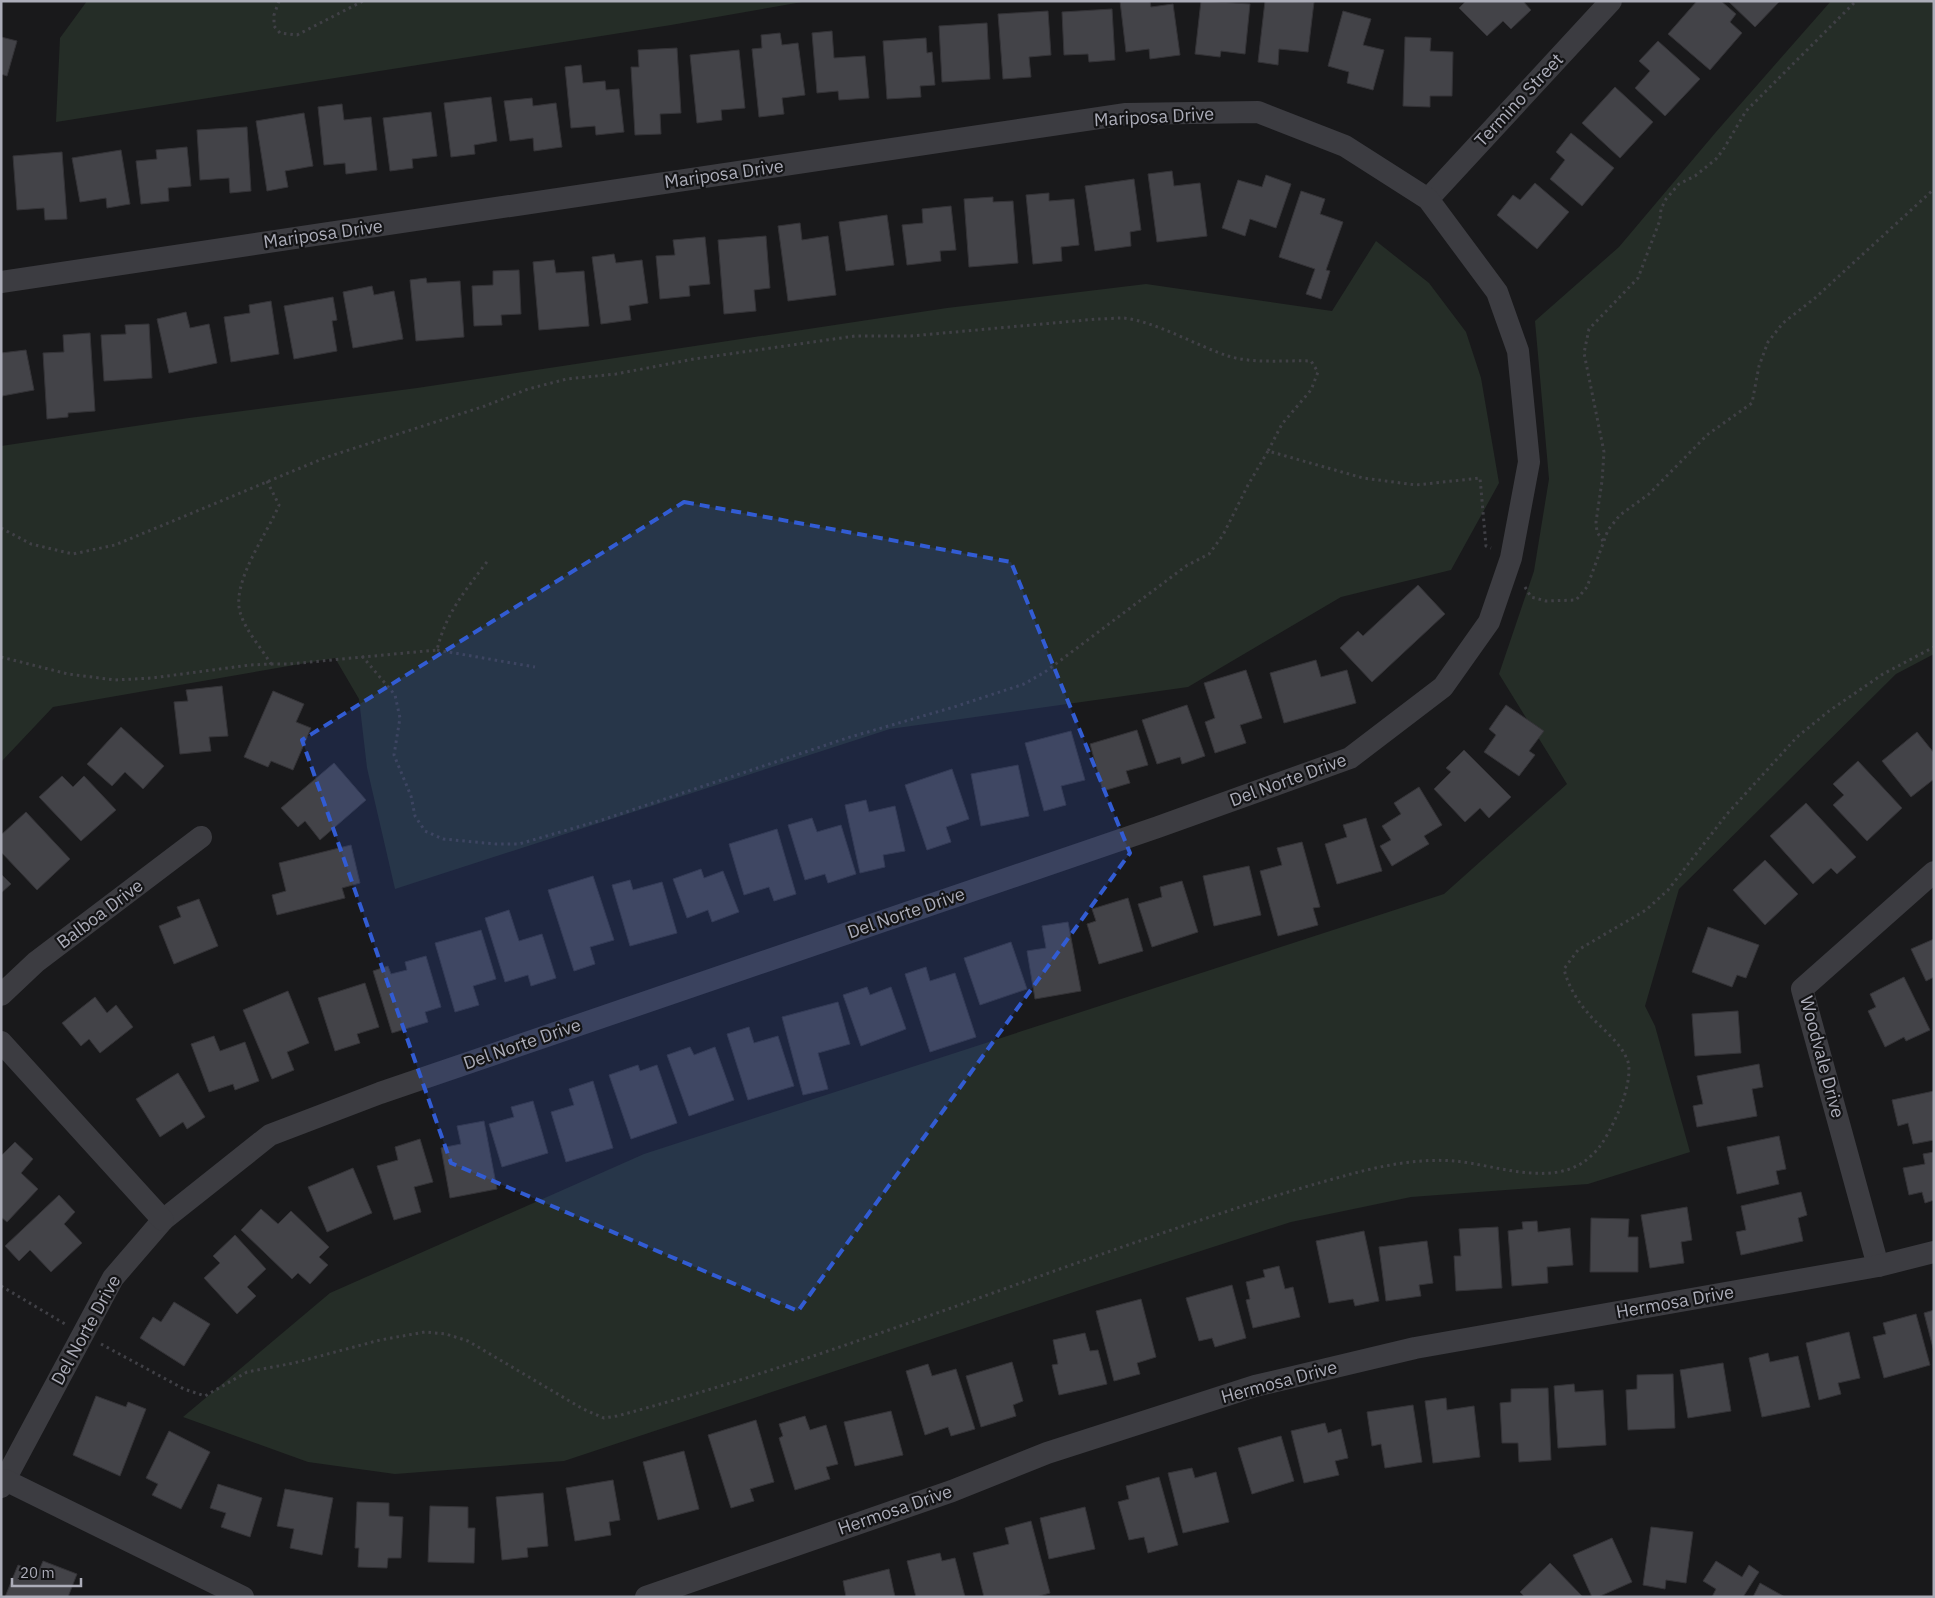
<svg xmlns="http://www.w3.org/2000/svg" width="1935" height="1598" font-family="'IBM Plex Sans',sans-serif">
<rect width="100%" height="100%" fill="#19191b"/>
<!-- green -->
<g fill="#252d27">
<path d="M87,1H808L671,25L56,122L60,38Z"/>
<path d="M1831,1H1934V654L1896,674L1679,889L1645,1006L1655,1026L1690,1152L1588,1184L1411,1197L1291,1222L1095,1285L564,1461L395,1474L308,1462L183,1417L330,1293L644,1154L1444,894L1567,784L1499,674L1534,571L1549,479L1535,321L1619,247L1716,132Z"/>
<path d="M1376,241L1429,283L1466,332L1481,378L1499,483L1451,570L1341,597L1188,687L890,729L395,889L367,768L359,699L335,658L53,707L1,762V446L189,418L417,388L947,308L1146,284L1332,311Z"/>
</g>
<!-- building -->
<g fill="#434348" stroke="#343337">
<path d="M1120,1H1150L1151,7L1173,4L1180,55L1150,59L1149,49L1126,52Z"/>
<path d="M1201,1L1250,4L1245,54L1221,51L1220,57L1195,54Z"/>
<path d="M1265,1L1314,2L1308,52L1279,49L1278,65L1258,62Z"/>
<path d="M1466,1H1523L1531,10L1511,29L1503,21L1487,36L1459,8Z"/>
<path d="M1697,1H1721L1736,14L1730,22L1742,33L1710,70L1668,34Z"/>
<path d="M1728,1H1780L1755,27Z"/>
<path d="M1112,9L1115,60L1089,62L1088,54L1064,55L1062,12Z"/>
<path d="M1048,11L1051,55L1029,57L1031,77L1003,79L998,14Z"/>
<path d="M1343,11L1371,19L1363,45L1384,50L1373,90L1347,83L1349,72L1328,66Z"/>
<path d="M987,23L990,79L942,82L939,26Z"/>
<path d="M832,31L834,58L865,56L869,98L839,100L838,91L817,93L812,33Z"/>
<path d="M780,33L782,45L798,43L805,95L782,98L784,114L759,117L752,49L762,48L761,35Z"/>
<path d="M1,37L17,41L7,76L1,74Z"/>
<path d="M1405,37L1431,38L1430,51L1453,52L1452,96H1430V107L1403,106Z"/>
<path d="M926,38L927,53L932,52L935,85L920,86L921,97L887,99L883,41Z"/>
<path d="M1658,41L1700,79L1665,116L1635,88L1650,71L1639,61Z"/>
<path d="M677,48L681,113L660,114L661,134L635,135L631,67H639L638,50Z"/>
<path d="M739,50L745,108L721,110L722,120L697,123L690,55Z"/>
<path d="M581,65L583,83L605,81L606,90L619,89L624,132L596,135L595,126L571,128L565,67Z"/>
<path d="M1615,87L1653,122L1620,158L1582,123Z"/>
<path d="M491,97L497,141L474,145L475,154L451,157L444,103Z"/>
<path d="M532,98L533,106L556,103L562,147L534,151L533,138L510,141L504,101Z"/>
<path d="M342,104L344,120L371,117L377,170L346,174L345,163L324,165L318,107Z"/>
<path d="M431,112L437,156L412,159L413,168L390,171L383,118Z"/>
<path d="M304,113L313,166L285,171L288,187L267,191L256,121Z"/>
<path d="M247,127L251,191L230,193L229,178L200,180L197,130Z"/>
<path d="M1571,133L1614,168L1582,206L1550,179L1565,160L1556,152Z"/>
<path d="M187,147L191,186L168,188L169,201L141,204L136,161L157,159L156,150Z"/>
<path d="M121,150L130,204L107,208L106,198L80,202L72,158Z"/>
<path d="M62,152L67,219L45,220L44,208L17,210L13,156Z"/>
<path d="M1172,171L1174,186L1200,183L1207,236L1157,242L1148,174Z"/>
<path d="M1266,175L1291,184L1276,228L1250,219L1245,236L1222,228L1238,180L1262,187Z"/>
<path d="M1134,179L1141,230L1130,232L1131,246L1095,251L1085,186Z"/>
<path d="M1535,183L1569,212L1537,249L1497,215L1513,195L1520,200Z"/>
<path d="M1301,191L1325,199L1320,214L1343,222L1326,270L1330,271L1321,299L1306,294L1315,269L1279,257Z"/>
<path d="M1049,193V201L1074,199L1079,245L1061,247L1062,261L1033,264L1026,195Z"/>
<path d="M993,197V202L1013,201L1018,263L969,267L964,199Z"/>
<path d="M951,206L956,250L940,251L941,261L907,265L902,225L923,223L922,209Z"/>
<path d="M887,215L894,265L846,271L839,222Z"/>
<path d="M800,223L802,240L828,236L836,295L788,301L778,226Z"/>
<path d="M766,236L770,288L754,290L756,311L724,314L718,240Z"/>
<path d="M705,237L710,284L689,286L690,296L660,299L656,256L675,255L673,240Z"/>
<path d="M614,254L616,263L642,260L648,303L629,306L631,320L601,324L592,257Z"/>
<path d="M554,260L556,273L584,271L589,326L539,330L533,262Z"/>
<path d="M519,270L521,314L501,315L502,325L474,326L472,286L493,285V271Z"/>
<path d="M426,278L427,283L460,281L464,337L416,341L410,280Z"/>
<path d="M372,286L374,295L394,291L403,339L353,348L343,292Z"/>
<path d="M333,297L337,320L332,321L337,351L294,359L284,306Z"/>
<path d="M271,301L279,354L231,362L224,317L250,313L249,305Z"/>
<path d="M186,312L190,328L209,324L217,363L169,373L157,319Z"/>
<path d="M149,324L152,378L104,381L101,335L126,334L125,325Z"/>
<path d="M90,333L95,411L68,413V417L47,419L43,353L64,352L63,335Z"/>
<path d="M26,350L34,390L2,396L1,400V353Z"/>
<path d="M1418,585L1445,614L1372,682L1340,648L1358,631L1363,636Z"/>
<path d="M1316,660L1321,677L1347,670L1356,703L1284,723L1270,673Z"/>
<path d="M1246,670L1262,718L1240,725L1246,743L1215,753L1205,722L1215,718L1204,683Z"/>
<path d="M222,686L228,736L209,737L211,751L180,754L174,702L188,701L186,690Z"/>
<path d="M273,691L304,704L296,722L311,728L293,770L271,761L268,767L244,757Z"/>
<path d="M1187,705L1205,756L1182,764L1180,757L1157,764L1142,720Z"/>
<path d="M1506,705L1544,731L1529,751L1535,755L1519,776L1484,752L1496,735L1489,729Z"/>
<path d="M121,727L164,766L143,789L125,772L112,786L87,764Z"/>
<path d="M1137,730L1148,765L1126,771L1130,783L1103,791L1090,744Z"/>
<path d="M1071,731L1085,780L1061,786L1066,805L1044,811L1025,743Z"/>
<path d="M1917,732L1934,753V779L1911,797L1882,761Z"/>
<path d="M1464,750L1511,797L1489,818L1480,808L1465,822L1434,789L1451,772L1446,768Z"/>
<path d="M1858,761L1902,808L1867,841L1833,805L1844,795L1833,784Z"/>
<path d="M334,763L366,800L320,840L305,821L298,827L281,808Z"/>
<path d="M1018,765L1029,816L981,826L971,774Z"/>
<path d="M952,769L969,819L946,827L951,842L927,850L905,785Z"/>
<path d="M62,776L73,787L84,776L116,810L81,841L39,797Z"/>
<path d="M1419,787L1442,825L1424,836L1429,844L1392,866L1380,846L1391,840L1382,826L1401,814L1394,803Z"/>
<path d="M866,800L869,812L895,806L905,851L883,855L885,867L860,873L845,805Z"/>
<path d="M1806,803L1856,857L1837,874L1831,868L1813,884L1770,836Z"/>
<path d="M26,812L70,859L37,890L1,852V835Z"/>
<path d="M812,818L817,832L841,825L856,874L828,883L825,874L805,880L788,825Z"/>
<path d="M1366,818L1382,871L1337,884L1325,844L1347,837L1343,825Z"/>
<path d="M777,829L796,894L774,901L769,887L744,895L729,844Z"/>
<path d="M1302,842L1320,907L1313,908L1318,925L1278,936L1260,871L1282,865L1277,848Z"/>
<path d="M351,845L360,883L342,888L345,898L277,915L272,895L286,891L279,863Z"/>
<path d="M1765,860L1798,894L1765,925L1733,890Z"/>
<path d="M1249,866L1261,915L1214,926L1203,876Z"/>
<path d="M701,869L704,878L723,871L739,912L712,922L708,910L687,918L673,879Z"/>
<path d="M1,874L11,884L1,893Z"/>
<path d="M593,876L614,940L590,947L595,964L574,971L548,890Z"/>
<path d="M630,880L633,890L662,882L677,933L630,946L612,885Z"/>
<path d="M1182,881L1198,932L1152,947L1138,904L1162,897L1160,887Z"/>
<path d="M1128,898L1143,951L1099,964L1087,924L1096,921L1092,909Z"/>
<path d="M199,899L218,946L174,964L159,926L181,917L177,907Z"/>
<path d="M509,910L519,941L542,934L556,978L531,986L528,975L505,982L485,918Z"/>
<path d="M1068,922L1081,991L1035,999L1027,951L1046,948L1042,926Z"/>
<path d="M1708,927L1759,945L1746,978L1737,975L1732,987L1692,972Z"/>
<path d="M481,930L496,979L473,986L479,1005L455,1012L435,943Z"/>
<path d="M1934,939V977L1926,981L1911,949Z"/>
<path d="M1011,942L1027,989L980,1005L964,958Z"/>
<path d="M426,956L441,1007L425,1012L428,1022L392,1033L373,971L388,966L391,974L407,970L405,962Z"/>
<path d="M926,967L930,981L955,973L976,1037L930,1052L905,974Z"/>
<path d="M1904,977L1930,1030L1906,1041L1904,1037L1885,1047L1868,1011L1876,1007L1870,994Z"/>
<path d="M365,983L379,1027L357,1034L360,1043L335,1051L318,998Z"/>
<path d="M867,987L870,995L891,987L906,1029L861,1046L843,995Z"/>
<path d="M288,991L309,1043L287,1052L294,1070L272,1079L243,1010Z"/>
<path d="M95,997L107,1013L116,1005L133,1027L100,1053L89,1039L81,1046L62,1023Z"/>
<path d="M838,1002L850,1044L818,1053L828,1089L803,1095L782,1017Z"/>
<path d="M1738,1011L1741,1053L1695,1056L1692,1014Z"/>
<path d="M749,1027L754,1043L778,1036L794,1086L748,1100L727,1034Z"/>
<path d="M214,1036L220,1051L245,1042L259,1081L235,1090L233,1084L209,1092L191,1044Z"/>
<path d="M690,1047L694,1055L715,1047L734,1100L689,1116L667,1055Z"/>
<path d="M1759,1064L1763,1087L1752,1089L1757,1116L1697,1127L1693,1106L1703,1104L1697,1076Z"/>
<path d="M638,1065L640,1071L657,1065L677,1123L631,1139L609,1075Z"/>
<path d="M178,1073L205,1117L187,1129L183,1122L160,1137L136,1099Z"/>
<path d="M593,1081L613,1148L566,1162L551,1112L574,1105L569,1089Z"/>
<path d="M1934,1091V1140L1913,1144L1908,1123L1898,1126L1892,1100Z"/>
<path d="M533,1101L548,1153L502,1167L489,1124L514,1117L511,1107Z"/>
<path d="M484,1121L497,1189L450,1198L441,1148L461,1144L457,1126Z"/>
<path d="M1779,1136L1786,1169L1776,1171L1779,1184L1737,1194L1727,1147Z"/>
<path d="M420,1139L433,1182L414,1187L421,1212L394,1220L377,1166L398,1160L395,1147Z"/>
<path d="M15,1142L33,1159L21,1173L38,1189L7,1222L1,1217V1156Z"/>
<path d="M1934,1152V1200L1925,1203L1922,1192L1909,1195L1903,1168L1925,1164L1923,1154Z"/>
<path d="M353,1168L372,1213L327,1232L308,1187Z"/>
<path d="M1801,1192L1807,1215L1798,1218L1803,1241L1741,1255L1736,1232L1746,1230L1741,1206Z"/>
<path d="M59,1195L75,1212L64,1224L82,1243L51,1272L30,1250L19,1261L5,1246Z"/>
<path d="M1687,1207L1692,1240L1681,1242L1684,1263L1650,1268L1641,1215Z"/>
<path d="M261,1209L278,1224L291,1211L329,1247L319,1257L328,1265L310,1284L298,1273L292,1279L241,1230Z"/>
<path d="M1591,1218L1629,1219L1628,1237H1638V1272H1590Z"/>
<path d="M1537,1221L1538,1232L1570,1228L1573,1265L1547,1267L1548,1283L1512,1286L1508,1231L1523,1229L1522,1222Z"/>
<path d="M1498,1227L1502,1288L1456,1291L1454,1256H1461L1459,1229Z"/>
<path d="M1364,1231L1379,1301L1355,1306L1353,1299L1329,1303L1316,1241Z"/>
<path d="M235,1235L266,1269L247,1287L256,1296L237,1314L204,1278L220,1263L213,1256Z"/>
<path d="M1427,1241L1433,1283L1419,1285L1421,1296L1386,1301L1379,1247Z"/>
<path d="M1279,1266L1285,1289L1293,1287L1300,1317L1253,1328L1246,1300L1250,1299L1246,1282L1265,1277L1263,1270Z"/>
<path d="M1232,1285L1246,1338L1215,1347L1212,1338L1199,1341L1186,1298Z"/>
<path d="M1141,1299L1156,1357L1137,1363L1140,1374L1114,1381L1096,1311Z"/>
<path d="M174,1302L210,1324L184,1366L140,1338L153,1317L161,1322Z"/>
<path d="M1934,1310V1352L1924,1313Z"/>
<path d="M1916,1314L1930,1365L1884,1378L1873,1337L1886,1334L1883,1323Z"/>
<path d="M1849,1332L1860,1378L1838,1383L1841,1394L1819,1400L1806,1343Z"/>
<path d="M1085,1333L1090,1351L1098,1350L1107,1384L1059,1395L1052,1365L1058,1364L1053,1340Z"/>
<path d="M1768,1353L1770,1362L1798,1356L1810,1407L1762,1417L1749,1358Z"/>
<path d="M1012,1362L1023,1401L1013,1405L1016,1416L981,1427L966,1376Z"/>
<path d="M1723,1363L1731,1411L1688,1418L1680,1370Z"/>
<path d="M928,1364L932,1376L956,1369L975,1429L951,1436L948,1427L925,1435L906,1371Z"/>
<path d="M1673,1374L1675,1428L1628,1430L1626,1390L1637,1389V1375Z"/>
<path d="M1574,1384L1575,1392L1603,1390L1606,1445L1558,1448L1554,1386Z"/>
<path d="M1548,1388L1551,1460L1519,1462L1518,1443H1502L1500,1403L1511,1402V1389Z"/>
<path d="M96,1396L126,1407L128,1402L146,1409L120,1476L73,1455Z"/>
<path d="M1446,1398L1447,1410L1474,1406L1480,1457L1433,1463L1425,1401Z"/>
<path d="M1413,1405L1422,1462L1385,1468L1381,1444L1372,1446L1367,1412Z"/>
<path d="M891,1411L903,1455L855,1466L844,1422Z"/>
<path d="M805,1416L810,1430L826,1425L838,1464L826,1467L830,1479L795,1490L779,1438L783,1436L779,1424Z"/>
<path d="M756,1420L774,1482L750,1489L754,1501L731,1508L708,1435Z"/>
<path d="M1325,1423L1328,1433L1341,1429L1348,1458L1335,1461L1339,1475L1304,1483L1291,1431Z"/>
<path d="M169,1431L210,1452L181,1509L152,1495L158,1484L146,1478Z"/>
<path d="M1281,1436L1294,1481L1252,1494L1238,1448Z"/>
<path d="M684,1451L699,1509L658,1520L643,1462Z"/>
<path d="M1192,1468L1195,1478L1216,1472L1229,1522L1183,1533L1168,1473Z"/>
<path d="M1159,1477L1178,1545L1148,1553L1144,1537L1129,1540L1118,1502L1129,1499L1126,1486Z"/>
<path d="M613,1480L620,1520L609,1522L611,1535L575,1541L566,1488Z"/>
<path d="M218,1484L262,1498L250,1537L221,1527L226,1513L210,1508Z"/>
<path d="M285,1489L333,1498L322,1555L290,1548L294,1529L277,1526Z"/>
<path d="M543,1493L548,1546L527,1548L528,1557L502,1560L496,1497Z"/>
<path d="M357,1502L389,1503V1516L403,1517L401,1558H388L387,1568L358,1567L359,1548H355Z"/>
<path d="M430,1506L468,1507V1528H475L474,1563L428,1562Z"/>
<path d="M1085,1507L1095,1549L1049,1559L1040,1518Z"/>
<path d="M1031,1521L1050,1593L1036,1597H984L973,1553L1009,1544L1005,1528Z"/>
<path d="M1651,1527L1693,1532L1686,1583L1666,1580L1665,1589L1643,1585Z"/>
<path d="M1612,1538L1632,1582L1598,1597H1592L1573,1555Z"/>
<path d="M940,1553L942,1561L955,1558L965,1597H916L907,1561Z"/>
<path d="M43,1561L77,1574L68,1597H5L18,1565L38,1573Z"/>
<path d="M1716,1561L1742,1577L1749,1565L1759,1572L1743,1597H1712L1716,1589L1703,1581Z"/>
<path d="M1550,1563L1583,1597H1525L1520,1592Z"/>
<path d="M889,1569L895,1597H846L843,1581Z"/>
<path d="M1760,1583L1785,1597H1753Z"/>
</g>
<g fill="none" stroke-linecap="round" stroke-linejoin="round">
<!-- path -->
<g stroke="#404046" stroke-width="3" stroke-dasharray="2.5 4" stroke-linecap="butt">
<path d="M279,1L274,15V26L280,33L297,35L363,1"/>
<path d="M1,528L31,544L73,554L115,545L327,457L485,406L528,389L567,379L616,374L694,359L855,336H911L1097,319C1105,319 1115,318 1123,318C1155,321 1197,346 1228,356C1254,364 1284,360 1311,361L1318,372L1311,390L1282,424L1268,451L1363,478L1416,485L1480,478L1486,546L1491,548"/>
<path d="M1603,541L1597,532L1596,522L1602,481L1604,452L1584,353L1589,329L1638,278L1660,220L1661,209L1666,199L1679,184L1695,176L1716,159L1723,150L1746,111L1856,1"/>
<path d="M1525,587L1531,597L1546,601L1576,600L1587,587L1608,530L1620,515L1649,494L1707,435L1752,403L1759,366L1768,342L1783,323L1815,298L1934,189"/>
<path d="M437,650L535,667"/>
<path d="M362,656L395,695L400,718L394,755L411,796L415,816L425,831L443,839L496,844H519L605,819L847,738L954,707L1024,684L1045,672L1186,566L1209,554L1223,535L1248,485L1268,451"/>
<path d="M1,657L68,674L115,680L152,678L250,665L271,664C262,649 246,631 241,615C229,584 268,533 279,505L267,481"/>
<path d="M271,664H289L437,650C446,612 466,590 489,559"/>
<path d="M1,1286L65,1324"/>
<path d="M101,1344L184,1389L205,1396L247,1372L294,1363L380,1340L425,1332L446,1334L468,1341L583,1409L604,1418L617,1416C789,1370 956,1305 1125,1246C1197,1221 1270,1196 1344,1176C1379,1166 1418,1158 1455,1161C1497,1165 1557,1190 1592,1155C1604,1144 1611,1128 1618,1113C1624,1100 1633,1072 1627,1059C1619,1040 1600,1028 1587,1012C1576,999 1568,985 1564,969L1578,950L1646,910L1668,890L1727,814L1797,737L1829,711L1883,674L1934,647"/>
</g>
<!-- minor -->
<g stroke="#3c3c41" stroke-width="22">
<path d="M1428,199L1611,1"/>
<path d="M1,282L1126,114L1258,112L1345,146L1428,199L1497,292L1518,351L1529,462L1511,558L1489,622L1443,687L1350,758L1158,827L380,1093L270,1135L163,1220L113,1278L1,1487"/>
<path d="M1,995L36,962L201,837"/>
<path d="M1,1042L163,1220"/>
<path d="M1878,1266L1802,989L1934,872"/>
<path d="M5,1480L243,1597"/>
<path d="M646,1597L952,1491L1047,1453L1255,1386L1415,1348L1878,1266L1934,1252"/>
</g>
</g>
<!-- marked area -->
<path fill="#325cd3" fill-opacity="0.2" stroke="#325cd3" stroke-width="4" stroke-dasharray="10 6" stroke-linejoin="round" d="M684,502L1011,562L1130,853L798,1311L451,1163L302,740Z"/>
<g text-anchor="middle" stroke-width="4.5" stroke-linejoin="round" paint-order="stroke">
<!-- street labels -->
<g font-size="18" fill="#acadb9" stroke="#141416">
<text transform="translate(1519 100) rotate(-47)" y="6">Termino Street</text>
<text transform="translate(1154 117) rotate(-3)" y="6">Mariposa Drive</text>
<text transform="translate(724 174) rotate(-8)" y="6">Mariposa Drive</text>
<text transform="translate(323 234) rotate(-8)" y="6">Mariposa Drive</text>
<text transform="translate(1288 780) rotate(-20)" y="6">Del Norte Drive</text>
<text transform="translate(906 913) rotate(-19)" y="6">Del Norte Drive</text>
<text transform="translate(100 914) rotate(-37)" y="6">Balboa Drive</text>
<text transform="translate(522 1044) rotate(-19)" y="6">Del Norte Drive</text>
<text transform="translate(1822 1057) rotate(75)" y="6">Woodvale Drive</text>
<text transform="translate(1675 1302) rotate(-10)" y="6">Hermosa Drive</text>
<text transform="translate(86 1330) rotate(-61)" y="6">Del Norte Drive</text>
<text transform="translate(1279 1382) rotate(-15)" y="6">Hermosa Drive</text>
<text transform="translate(895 1510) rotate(-19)" y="6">Hermosa Drive</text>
</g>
</g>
<!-- border -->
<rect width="1935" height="1598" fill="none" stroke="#acadb9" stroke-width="5"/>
<!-- scale -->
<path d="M12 1578v8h69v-8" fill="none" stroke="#acadb9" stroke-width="2.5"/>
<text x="20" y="1578" font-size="15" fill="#acadb9" stroke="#141416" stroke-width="4" paint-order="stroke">20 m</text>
</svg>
